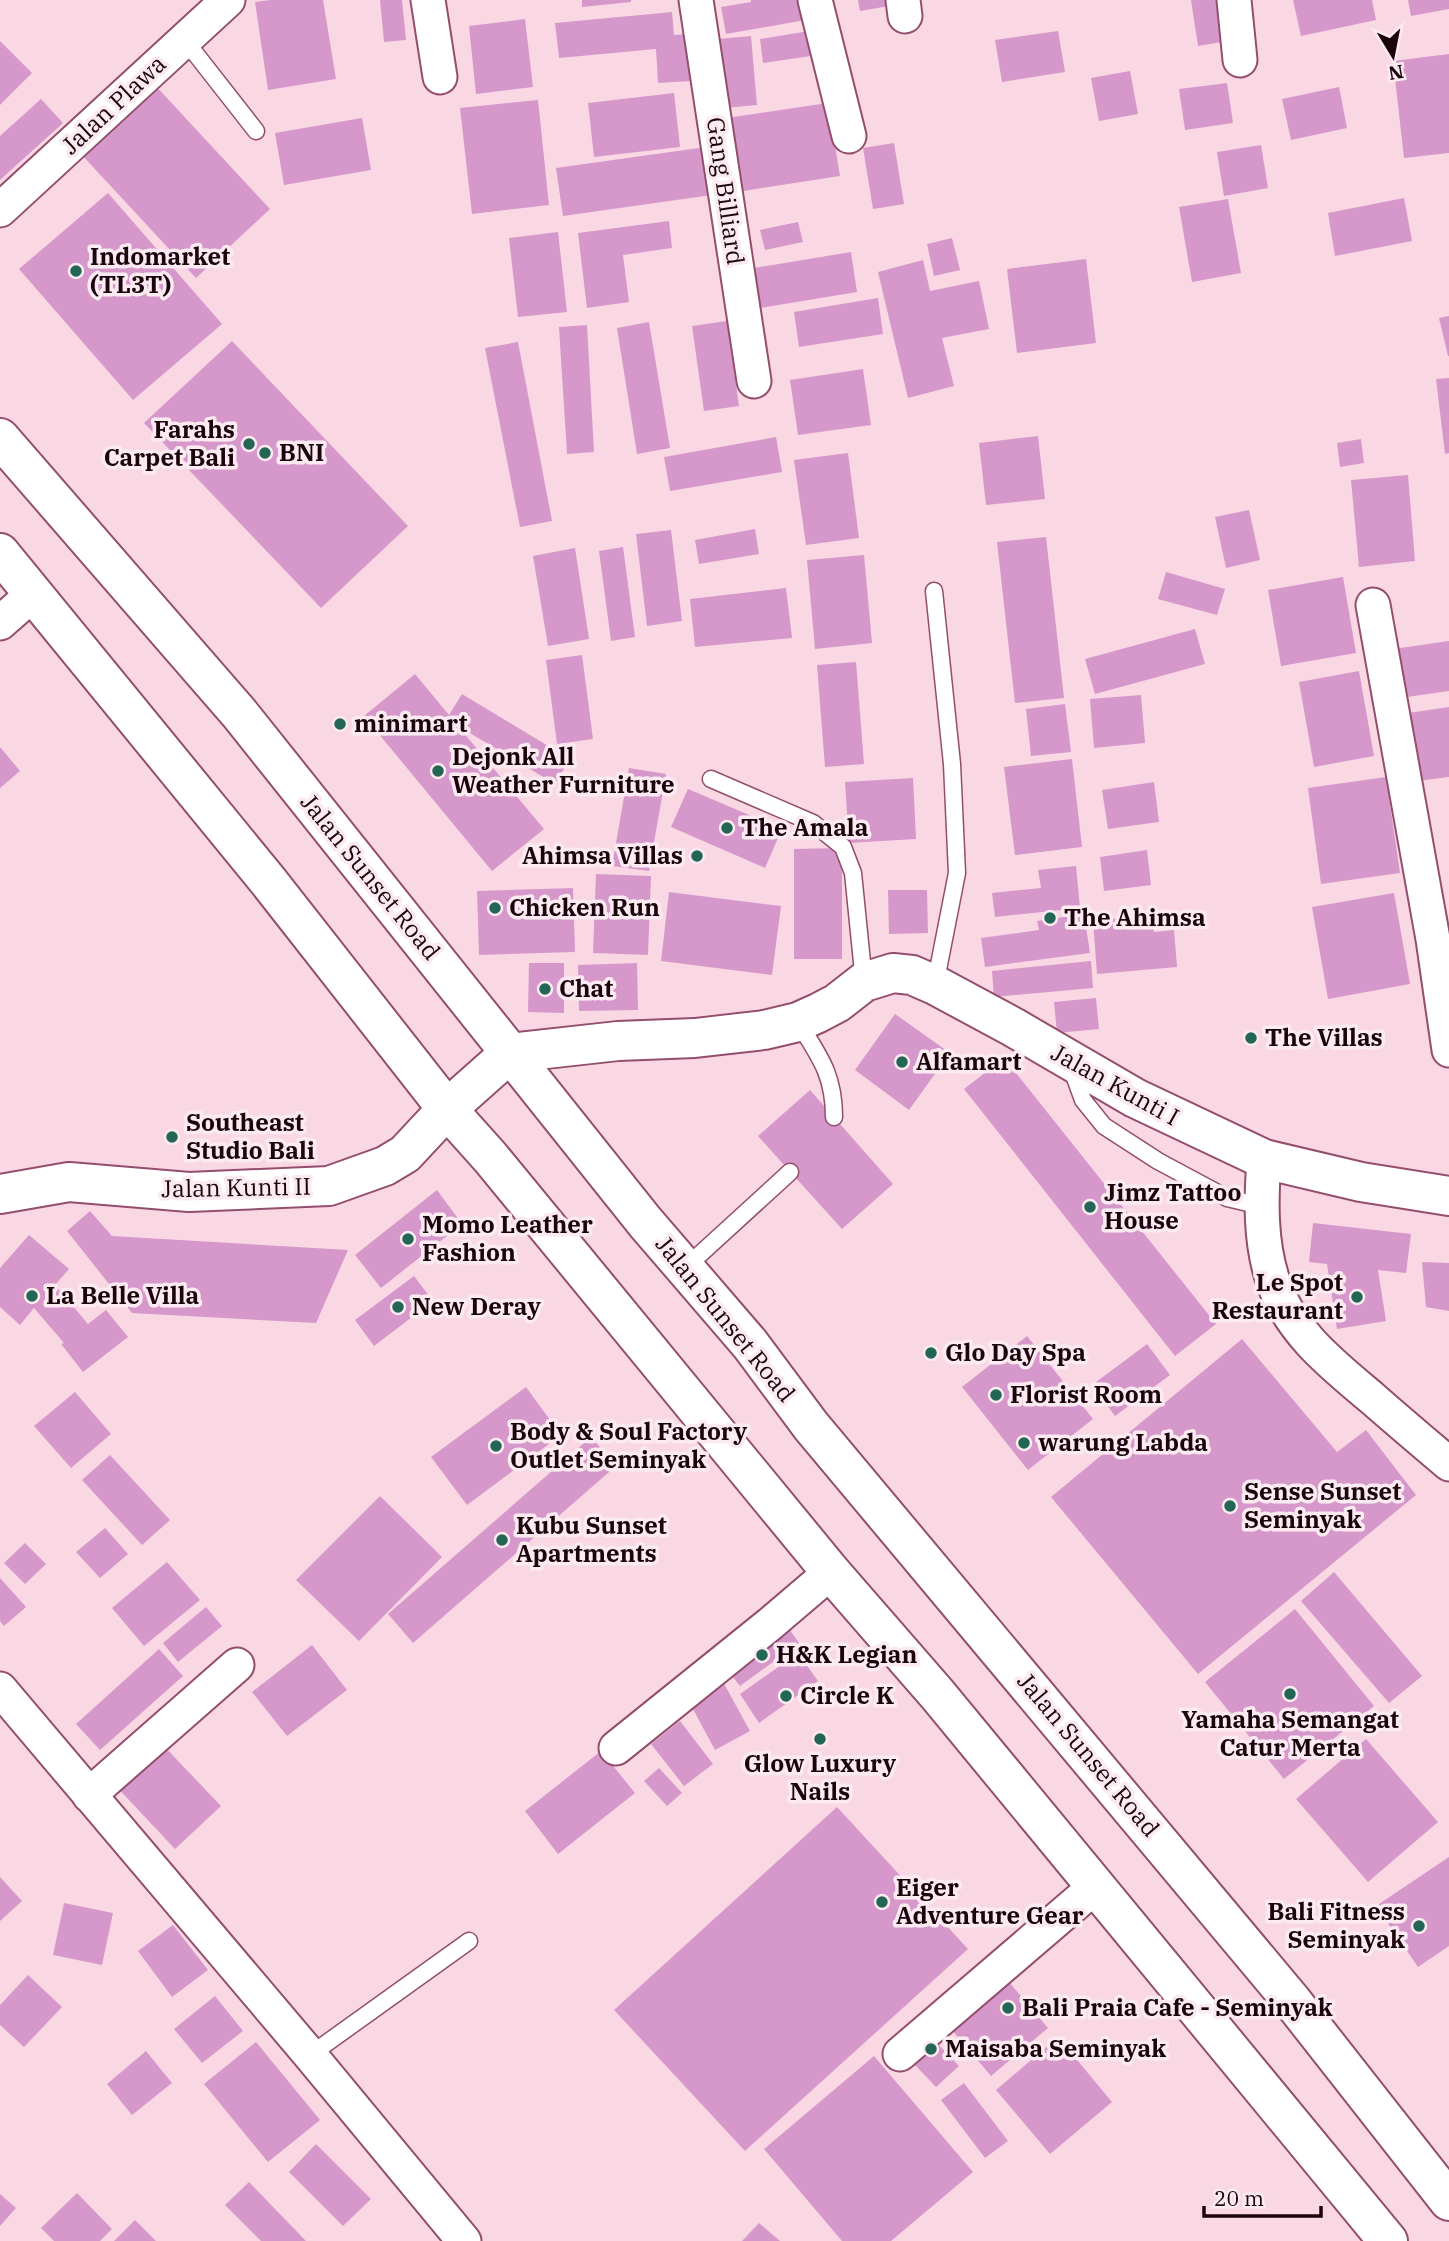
<svg xmlns="http://www.w3.org/2000/svg" width="1449" height="2241" font-family="'IBM Plex Serif',serif">
<rect width="100%" height="100%" fill="#f9d8e4"/>
<!-- building -->
<g fill="#d698cb">
<path d="M270,0H323L336,79L268,90L255,2Z"/>
<path d="M380,0H402L406,40L384,42Z"/>
<path d="M582,0H631V2L582,7Z"/>
<path d="M751,0H807L811,19L726,34L721,7L751,2Z"/>
<path d="M858,0H900L901,4L860,11Z"/>
<path d="M1191,0H1228L1234,40L1198,46Z"/>
<path d="M1293,0H1372L1376,20L1301,36Z"/>
<path d="M1408,0H1449V9L1411,16Z"/>
<path d="M672,12L674,35L688,34L691,81L658,83L656,49L559,58L555,23Z"/>
<path d="M525,19L533,87L476,94L469,26Z"/>
<path d="M815,30L818,55L763,63L760,39Z"/>
<path d="M1058,31L1065,72L1002,82L995,40Z"/>
<path d="M751,36L757,105L725,108L718,39Z"/>
<path d="M0,41L32,73L0,105Z"/>
<path d="M1449,54V153L1404,158L1393,61Z"/>
<path d="M1130,71L1138,114L1099,121L1091,78Z"/>
<path d="M1227,83L1233,123L1185,130L1179,89Z"/>
<path d="M154,84L270,209L196,278L80,153Z"/>
<path d="M1339,87L1347,128L1291,140L1282,99Z"/>
<path d="M674,93L680,147L594,157L588,103Z"/>
<path d="M41,99L63,123L0,180V136Z"/>
<path d="M538,100L549,205L472,214L460,108Z"/>
<path d="M828,103L840,176L737,192L726,118Z"/>
<path d="M362,118L371,170L284,185L275,133Z"/>
<path d="M894,143L904,204L873,209L863,148Z"/>
<path d="M1261,145L1268,188L1224,196L1217,152Z"/>
<path d="M713,146L719,194L563,216L556,168Z"/>
<path d="M108,193L222,324L133,400L19,269Z"/>
<path d="M1404,198L1412,241L1335,256L1328,213Z"/>
<path d="M1228,199L1241,273L1192,282L1179,207Z"/>
<path d="M669,221L672,248L623,255L629,302L587,308L578,233Z"/>
<path d="M798,222L803,242L765,250L760,230Z"/>
<path d="M558,232L567,312L518,317L509,238Z"/>
<path d="M952,238L960,270L934,276L927,244Z"/>
<path d="M851,252L857,292L754,309L748,269Z"/>
<path d="M1086,259L1096,343L1017,353L1007,269Z"/>
<path d="M923,260L930,291L979,281L989,329L942,338L954,386L908,398L878,272Z"/>
<path d="M878,298L883,334L799,347L794,312Z"/>
<path d="M1449,316V356H1448L1439,318Z"/>
<path d="M727,321L739,406L704,411L692,326Z"/>
<path d="M649,322L670,448L637,454L617,328Z"/>
<path d="M587,325L594,452L567,454L559,327Z"/>
<path d="M232,341L408,526L321,608L144,423Z"/>
<path d="M518,342L552,521L520,527L485,348Z"/>
<path d="M863,369L871,425L798,435L790,380Z"/>
<path d="M1449,378V453L1445,454L1436,379Z"/>
<path d="M1038,436L1045,499L986,505L979,443Z"/>
<path d="M776,437L782,472L670,491L664,457Z"/>
<path d="M1361,439L1364,463L1340,467L1337,443Z"/>
<path d="M848,453L859,538L806,545L794,460Z"/>
<path d="M1408,475L1415,561L1359,567L1351,480Z"/>
<path d="M1249,510L1260,560L1226,568L1215,517Z"/>
<path d="M755,529L759,554L699,564L695,540Z"/>
<path d="M671,530L682,621L647,626L636,534Z"/>
<path d="M1046,537L1064,698L1015,703L997,542Z"/>
<path d="M623,547L635,637L611,641L599,551Z"/>
<path d="M575,548L589,639L548,646L533,556Z"/>
<path d="M864,555L872,643L815,649L807,560Z"/>
<path d="M1166,572L1225,589L1217,615L1158,599Z"/>
<path d="M1343,577L1356,653L1281,666L1268,590Z"/>
<path d="M786,588L792,638L695,647L690,599Z"/>
<path d="M1195,629L1205,664L1095,694L1085,659Z"/>
<path d="M1449,641V691L1400,698L1393,649Z"/>
<path d="M582,655L593,739L557,744L546,660Z"/>
<path d="M856,662L864,764L825,767L817,665Z"/>
<path d="M1359,671L1374,756L1314,767L1299,682Z"/>
<path d="M415,674L449,715L462,694L570,759L555,784L458,726L544,829L492,871L364,716Z"/>
<path d="M1141,695L1145,743L1094,748L1090,699Z"/>
<path d="M1065,704L1071,752L1031,756L1026,709Z"/>
<path d="M1449,707V777L1418,781L1408,713Z"/>
<path d="M0,747L20,771L0,788Z"/>
<path d="M1072,759L1082,847L1015,855L1004,767Z"/>
<path d="M629,768L666,774L649,871L612,866Z"/>
<path d="M1386,777L1400,873L1321,884L1308,788Z"/>
<path d="M913,778L916,839L849,843L845,782Z"/>
<path d="M1154,782L1159,822L1108,829L1102,790Z"/>
<path d="M688,789L782,829L765,868L671,827Z"/>
<path d="M842,848V959H794V849Z"/>
<path d="M1147,850L1151,885L1104,891L1100,857Z"/>
<path d="M1076,866L1080,908L995,917L992,893L1041,888L1038,870Z"/>
<path d="M596,874L651,876L648,955L593,953Z"/>
<path d="M573,888L575,952L479,955L477,891Z"/>
<path d="M888,890H927L928,933L889,934Z"/>
<path d="M669,892L781,906L772,975L661,961Z"/>
<path d="M1394,893L1410,984L1328,999L1312,907Z"/>
<path d="M1084,914L1090,953L985,967L981,938L1039,930L1037,921Z"/>
<path d="M1153,915L1154,932L1174,930L1177,967L1097,974L1093,921Z"/>
<path d="M1091,961L1093,988L994,997L992,971Z"/>
<path d="M529,963H564V1013L528,1012Z"/>
<path d="M637,963L638,1010L579,1011L578,965Z"/>
<path d="M1096,998L1099,1029L1057,1033L1054,1002Z"/>
<path d="M895,1014L950,1053L909,1110L855,1070Z"/>
<path d="M1004,1058L1216,1324L1175,1356L964,1089Z"/>
<path d="M810,1090L893,1184L842,1229L758,1136Z"/>
<path d="M437,1190L462,1224L381,1288L355,1255Z"/>
<path d="M90,1211L112,1236L348,1250L316,1323L132,1313L67,1231Z"/>
<path d="M1313,1223L1411,1234L1406,1273L1378,1270L1386,1321L1337,1329L1327,1264L1309,1262Z"/>
<path d="M29,1235L69,1269L55,1285L88,1324L106,1310L128,1337L83,1372L61,1344L64,1343L34,1308L20,1325L0,1307V1268Z"/>
<path d="M1422,1262L1449,1263V1311L1426,1307Z"/>
<path d="M414,1276L433,1301L374,1346L355,1320Z"/>
<path d="M1027,1336L1093,1419L1028,1470L962,1387Z"/>
<path d="M1242,1339L1337,1452L1366,1430L1416,1495L1198,1674L1051,1497Z"/>
<path d="M1147,1344L1170,1375L1115,1416L1092,1385Z"/>
<path d="M526,1387L561,1435L467,1505L431,1457Z"/>
<path d="M75,1392L111,1434L71,1468L34,1426Z"/>
<path d="M591,1437L616,1466L413,1643L388,1614Z"/>
<path d="M110,1455L170,1520L142,1545L82,1480Z"/>
<path d="M380,1496L442,1557L359,1641L296,1580Z"/>
<path d="M105,1528L128,1554L100,1578L76,1552Z"/>
<path d="M25,1543L46,1564L25,1584L4,1563Z"/>
<path d="M167,1562L200,1600L144,1646L112,1608Z"/>
<path d="M1334,1572L1422,1676L1389,1703L1301,1601Z"/>
<path d="M0,1578L26,1607L4,1626L0,1621Z"/>
<path d="M206,1607L222,1626L178,1662L163,1643Z"/>
<path d="M1295,1609L1374,1706L1284,1779L1205,1682Z"/>
<path d="M785,1623L799,1643L740,1686L725,1667Z"/>
<path d="M312,1645L347,1690L287,1736L252,1692Z"/>
<path d="M159,1649L183,1676L100,1750L76,1724Z"/>
<path d="M798,1653L818,1681L759,1723L740,1694Z"/>
<path d="M722,1680L750,1731L715,1750L687,1698Z"/>
<path d="M680,1721L713,1764L684,1786L651,1744Z"/>
<path d="M1366,1739L1438,1822L1368,1882L1296,1799Z"/>
<path d="M160,1742L221,1806L175,1849L114,1784Z"/>
<path d="M601,1751L635,1793L558,1854L525,1811Z"/>
<path d="M659,1768L682,1793L667,1806L644,1781Z"/>
<path d="M837,1807L968,1949L745,2151L614,2010Z"/>
<path d="M1449,1857V1946L1418,1967L1376,1906Z"/>
<path d="M0,1877L22,1901L0,1921Z"/>
<path d="M64,1903L113,1913L102,1965L53,1955Z"/>
<path d="M173,1925L208,1970L172,1997L138,1951Z"/>
<path d="M28,1975L62,2007L24,2047L0,2025V2005Z"/>
<path d="M1009,1982L1048,2028L991,2076L952,2030Z"/>
<path d="M215,1996L243,2031L202,2063L174,2029Z"/>
<path d="M1058,2037L1112,2102L1050,2154L996,2090Z"/>
<path d="M256,2042L320,2120L268,2162L204,2084Z"/>
<path d="M938,2044L959,2066L936,2087L915,2065Z"/>
<path d="M146,2051L172,2083L132,2115L107,2084Z"/>
<path d="M874,2056L973,2172L891,2241H842L764,2149Z"/>
<path d="M964,2083L1008,2141L985,2158L941,2100Z"/>
<path d="M316,2144L371,2199L343,2226L289,2172Z"/>
<path d="M249,2182L306,2241H261L225,2205Z"/>
<path d="M77,2193L112,2229L100,2241H54L41,2228Z"/>
<path d="M0,2194L16,2208L0,2226Z"/>
<path d="M135,2220L156,2241H114Z"/>
<path d="M759,2223L780,2241H742Z"/>
</g>
<g fill="none" stroke-linecap="round" stroke-linejoin="round">
<!-- lane casing -->
<g stroke="#944e6d" stroke-width="19">
<g id="lane">
<path d="M184,39L256,131"/>
<path d="M934,591L952,764L957,873L935,985"/>
<path d="M711,779L813,823L843,847L853,873L864,982"/>
<path d="M798,1022C819,1056 834,1074 834,1117"/>
<path d="M1071,1067L1083,1100L1104,1126L1158,1161L1227,1198L1261,1206"/>
<path d="M685,1268L790,1172"/>
<path d="M310,2055L469,1941"/>
</g>
</g>
<!-- street casing -->
<g stroke="#944e6d" stroke-width="37">
<g id="street">
<path d="M428,0L440,77"/>
<path d="M696,0L754,381"/>
<path d="M815,0L849,136"/>
<path d="M903,0L905,16"/>
<path d="M1234,0L1240,60"/>
<path d="M0,210L228,0"/>
<path d="M1373,605L1433,939L1449,1050"/>
<path d="M0,623L33,594"/>
<path d="M1264,1159C1261,1200 1260,1242 1273,1281C1290,1332 1333,1365 1372,1398C1397,1420 1423,1442 1449,1464"/>
<path d="M0,1689L310,2055L464,2241"/>
<path d="M616,1748L770,1624L831,1572"/>
<path d="M89,1795L237,1665"/>
<path d="M900,2054L1096,1886"/>
</g>
</g>
<!-- secondary casing -->
<g stroke="#944e6d" stroke-width="42">
<path id="secondary" d="M0,1194L69,1182L189,1192L329,1186L385,1166L405,1154L447,1109L510,1053L618,1041L695,1038L764,1030L798,1022L818,1013L837,1003L864,982L893,973L912,975L935,985L1013,1027L1135,1098L1264,1159L1361,1182L1449,1196"/>
</g>
<!-- highway casing -->
<g stroke="#944e6d" stroke-width="42">
<g id="highway">
<path d="M0,438L239,713L645,1222L750,1344L811,1426L1292,2001L1449,2201"/>
<path d="M0,553L269,882L447,1109L490,1157L831,1572L938,1695L1388,2241"/>
</g>
</g>
<!-- lane -->
<use href="#lane" stroke="#fff" stroke-width="16"/>
<!-- street -->
<use href="#street" stroke="#fff" stroke-width="33"/>
<!-- secondary -->
<use href="#secondary" stroke="#fff" stroke-width="38"/>
<!-- highway -->
<use href="#highway" stroke="#fff" stroke-width="38"/>
</g>
<!-- markers -->
<g fill="#246655" stroke="#fbeaf0" stroke-width="2.5">
<circle cx="76" cy="271" r="7"/>
<circle cx="249" cy="444" r="7"/>
<circle cx="265" cy="453" r="7"/>
<circle cx="340" cy="724" r="7"/>
<circle cx="438" cy="771" r="7"/>
<circle cx="727" cy="828" r="7"/>
<circle cx="697" cy="856" r="7"/>
<circle cx="495" cy="908" r="7"/>
<circle cx="1050" cy="918" r="7"/>
<circle cx="545" cy="989" r="7"/>
<circle cx="1251" cy="1038" r="7"/>
<circle cx="902" cy="1062" r="7"/>
<circle cx="172" cy="1137" r="7"/>
<circle cx="1090" cy="1207" r="7"/>
<circle cx="408" cy="1239" r="7"/>
<circle cx="32" cy="1296" r="7"/>
<circle cx="1357" cy="1297" r="7"/>
<circle cx="398" cy="1307" r="7"/>
<circle cx="931" cy="1353" r="7"/>
<circle cx="996" cy="1395" r="7"/>
<circle cx="1024" cy="1443" r="7"/>
<circle cx="496" cy="1446" r="7"/>
<circle cx="1230" cy="1506" r="7"/>
<circle cx="502" cy="1540" r="7"/>
<circle cx="762" cy="1655" r="7"/>
<circle cx="1290" cy="1694" r="7"/>
<circle cx="786" cy="1696" r="7"/>
<circle cx="820" cy="1739" r="7"/>
<circle cx="882" cy="1902" r="7"/>
<circle cx="1419" cy="1926" r="7"/>
<circle cx="1008" cy="2008" r="7"/>
<circle cx="931" cy="2049" r="7"/>
</g>
<g text-anchor="middle" stroke-width="7" stroke-linejoin="round" paint-order="stroke">
<!-- street labels -->
<g font-size="24" fill="#1c040f" stroke="#fbeaf0">
<text transform="translate(114 105) rotate(-43)" y="8">Jalan Plawa</text>
<text transform="translate(725 191) rotate(82)" y="8">Gang Billiard</text>
<text transform="translate(370 877) rotate(51)" y="8">Jalan Sunset Road</text>
<text transform="translate(1115 1085) rotate(29)" y="8">Jalan Kunti I</text>
<text transform="translate(236 1188) rotate(-1)" y="8">Jalan Kunti II</text>
<text transform="translate(725 1319) rotate(51)" y="8">Jalan Sunset Road</text>
<text transform="translate(1088 1755) rotate(50)" y="8">Jalan Sunset Road</text>
</g>
<!-- poi labels -->
<g font-size="24" font-weight="bold" fill="#1c040f" stroke="#fbeaf0" text-anchor="start">
<text x="90" y="265">Indomarket<tspan x="90" dy="28">(TL3T)</tspan></text>
<text x="235" y="438" text-anchor="end">Farahs<tspan x="235" dy="28">Carpet Bali</tspan></text>
<text x="279" y="461">BNI</text>
<text x="354" y="732">minimart</text>
<text x="452" y="765">Dejonk All<tspan x="452" dy="28">Weather Furniture</tspan></text>
<text x="741" y="836">The Amala</text>
<text x="683" y="864" text-anchor="end">Ahimsa Villas</text>
<text x="509" y="916">Chicken Run</text>
<text x="1064" y="926">The Ahimsa</text>
<text x="559" y="997">Chat</text>
<text x="1265" y="1046">The Villas</text>
<text x="916" y="1070">Alfamart</text>
<text x="186" y="1131">Southeast<tspan x="186" dy="28">Studio Bali</tspan></text>
<text x="1104" y="1201">Jimz Tattoo<tspan x="1104" dy="28">House</tspan></text>
<text x="422" y="1233">Momo Leather<tspan x="422" dy="28">Fashion</tspan></text>
<text x="1343" y="1291" text-anchor="end">Le Spot<tspan x="1343" dy="28">Restaurant</tspan></text>
<text x="46" y="1304">La Belle Villa</text>
<text x="412" y="1315">New Deray</text>
<text x="945" y="1361">Glo Day Spa</text>
<text x="1010" y="1403">Florist Room</text>
<text x="510" y="1440">Body &amp; Soul Factory<tspan x="510" dy="28">Outlet Seminyak</tspan></text>
<text x="1038" y="1451">warung Labda</text>
<text x="1244" y="1500">Sense Sunset<tspan x="1244" dy="28">Seminyak</tspan></text>
<text x="516" y="1534">Kubu Sunset<tspan x="516" dy="28">Apartments</tspan></text>
<text x="776" y="1663">H&amp;K Legian</text>
<text x="800" y="1704">Circle K</text>
<text x="1290" y="1728" text-anchor="middle">Yamaha Semangat<tspan x="1290" dy="28">Catur Merta</tspan></text>
<text x="820" y="1772" text-anchor="middle">Glow Luxury<tspan x="820" dy="28">Nails</tspan></text>
<text x="896" y="1896">Eiger<tspan x="896" dy="28">Adventure Gear</tspan></text>
<text x="1405" y="1920" text-anchor="end">Bali Fitness<tspan x="1405" dy="28">Seminyak</tspan></text>
<text x="1022" y="2016">Bali Praia Cafe - Seminyak</text>
<text x="945" y="2057">Maisaba Seminyak</text>
</g>
</g>
<!-- north arrow -->
<g transform="translate(1393 56) rotate(170)" stroke="#fbeaf0" stroke-width="5" paint-order="stroke">
<path d="M0-5L12 26L0 18L-12 26Z" fill="#1c040f"/>
<text y="-10" font-size="19" font-weight="bold" text-anchor="middle" fill="#1c040f">N</text>
</g>
<!-- scale -->
<path d="M1204 2206v10h117v-10" fill="none" stroke="#1c040f" stroke-width="3.5"/>
<text x="1214" y="2206" font-size="21" fill="#1c040f" stroke="#fbeaf0" stroke-width="5" paint-order="stroke">20 m</text>
</svg>
